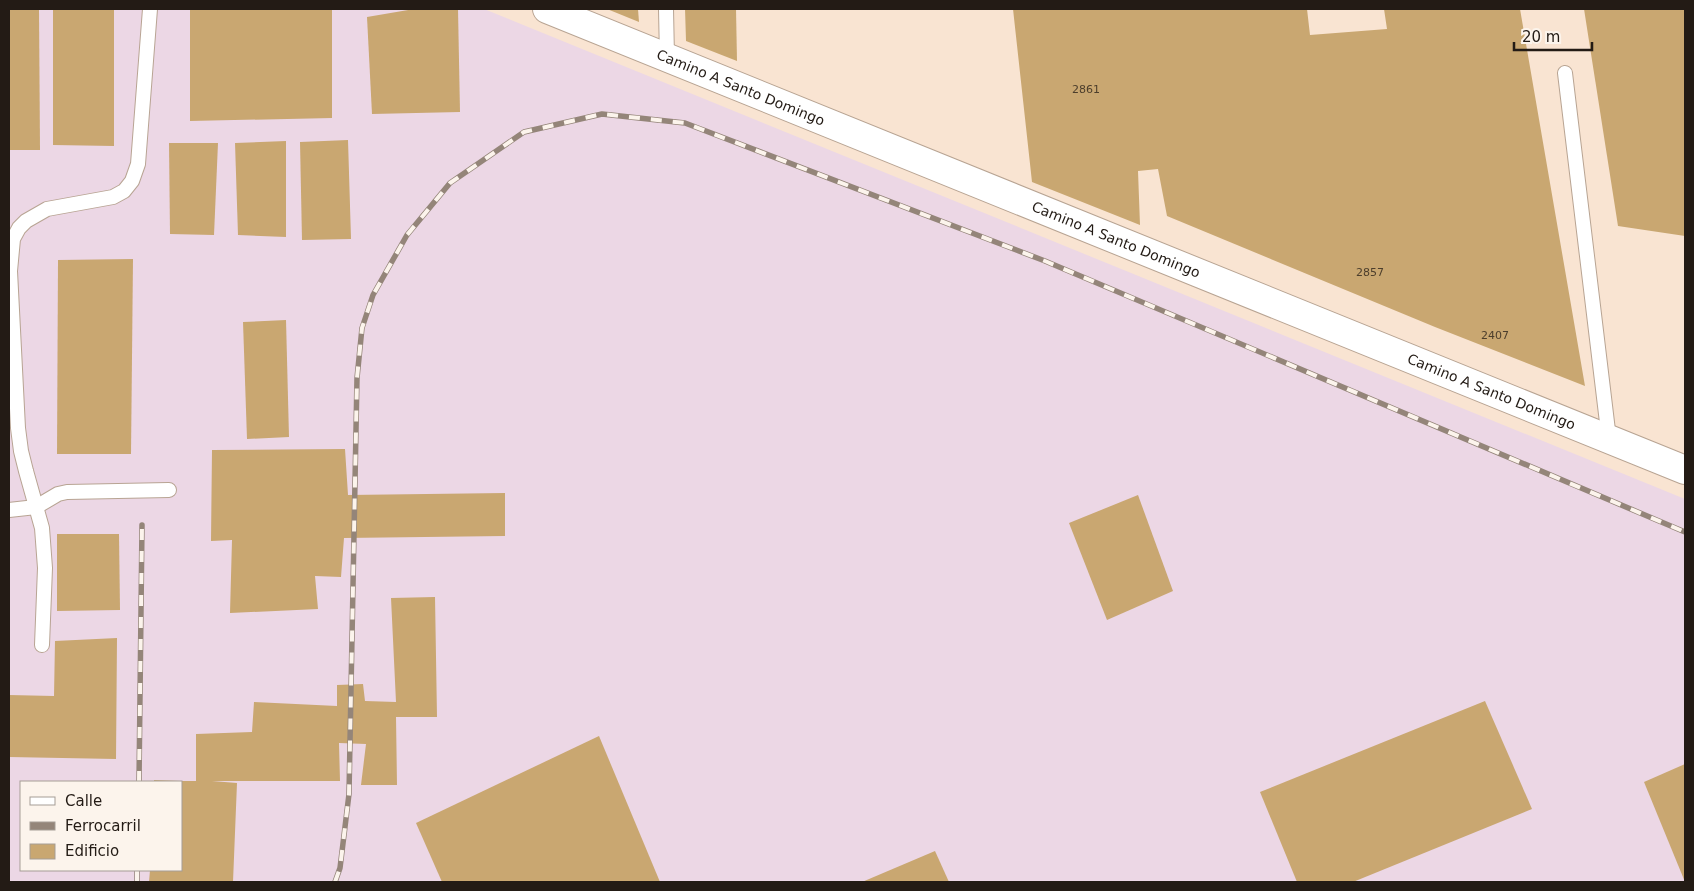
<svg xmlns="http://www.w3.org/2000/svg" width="1694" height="891" font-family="'DejaVu Sans',sans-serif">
<rect width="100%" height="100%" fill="#f9e4d2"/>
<!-- industrial -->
<path fill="#ecd7e5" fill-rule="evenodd" d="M9,9H484L1685,499V882H9ZM21,782H181V870H21Z"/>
<!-- building -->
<g fill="#c9a771">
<path d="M9,9H39L40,150H9Z"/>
<path d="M53,9H114V146L53,145Z"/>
<path d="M190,9H332V118L190,121Z"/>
<path d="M414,9H458L460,112L372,114L367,17Z"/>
<path d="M607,9H638L639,22Z"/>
<path d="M685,9H736L737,61L686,41Z"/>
<path d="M1013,9H1307L1310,35L1387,29L1384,9H1520L1585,386L1435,327L1167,216L1158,169L1138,171L1140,225L1032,182Z"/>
<path d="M1584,9H1685V236L1618,226Z"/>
<path d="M348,140L351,239L302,240L300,142Z"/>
<path d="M286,141V237L238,235L235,143Z"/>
<path d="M169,143H218L214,235L170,234Z"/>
<path d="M133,259L131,454H57L58,260Z"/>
<path d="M286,320L289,437L247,439L243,322Z"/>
<path d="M345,449L348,495L505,493V536L344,538L341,577L315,576L318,609L230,613L232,540L211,541L212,450Z"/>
<path d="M1138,495L1173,591L1107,620L1069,523Z"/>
<path d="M57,534H119L120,610L57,611Z"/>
<path d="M435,597L437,717H396L397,785H361L366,744L339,743L340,781H212L237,783L233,882H149L150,870H181V781H196V734L252,732L254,702L337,706V685L363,684L365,701L396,702L391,598Z"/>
<path d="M117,638L116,759L9,757V695L54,696L55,641Z"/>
<path d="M1485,701L1532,809L1353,882H1297L1260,792Z"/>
<path d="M599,736L660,882H442L416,823Z"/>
<path d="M1685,764V882L1644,782Z"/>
<path d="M154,780L180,781V782H154Z"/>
<path d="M935,851L949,882H862Z"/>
</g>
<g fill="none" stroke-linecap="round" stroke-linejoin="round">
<!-- service casing -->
<g stroke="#b8a493" stroke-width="16">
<g id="service">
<path d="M666,9L667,57"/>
<path d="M1565,73L1609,439"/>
<path d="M9,510L36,507L58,494L67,492L169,490"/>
<path d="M42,645L45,568L42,528L26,471L21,451L18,428L10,271L13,239L19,228L26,221L47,209L113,197L124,191L132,181L138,164L150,9"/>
</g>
</g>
<!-- minor casing -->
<g stroke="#b8a493" stroke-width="30">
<g id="minor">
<path id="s1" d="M547,9L1685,470"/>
</g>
</g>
<!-- service -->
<use href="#service" stroke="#fff" stroke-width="14"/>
<!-- minor -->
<use href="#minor" stroke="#fff" stroke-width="28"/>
<!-- rail casing -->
<g stroke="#948579" stroke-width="5.5">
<g id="rail">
<path d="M139,782L142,525"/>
<path d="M137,882V870"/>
<path d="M335,882L340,868L349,794L357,378L362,328L373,295L407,235L450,183L524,132L602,114L685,123L1045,261L1685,532"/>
</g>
</g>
<!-- rail -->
<use href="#rail" stroke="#fcf4ec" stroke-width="4" stroke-dasharray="11" stroke-linecap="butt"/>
</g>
<g text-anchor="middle" stroke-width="4.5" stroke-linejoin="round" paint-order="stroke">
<!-- number labels -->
<g font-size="11" fill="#4c3e2c">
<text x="1086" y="93">2861</text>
<text x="1370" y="276">2857</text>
<text x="1495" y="339">2407</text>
</g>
<!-- street labels -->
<g font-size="14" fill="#231b15" stroke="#fcf4ec">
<text dy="5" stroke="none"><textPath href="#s1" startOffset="209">Camino A Santo Domingo</textPath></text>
<text dy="5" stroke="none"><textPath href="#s1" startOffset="614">Camino A Santo Domingo</textPath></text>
<text dy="5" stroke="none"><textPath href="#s1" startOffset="1019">Camino A Santo Domingo</textPath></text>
</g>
</g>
<!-- border -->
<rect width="1694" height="891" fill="none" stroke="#231b15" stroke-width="20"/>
<!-- legend -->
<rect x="20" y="781" width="162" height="90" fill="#fcf4ec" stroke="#a59d96"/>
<rect x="30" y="797" width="25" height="8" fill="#ffffff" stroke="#a59d96"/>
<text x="65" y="806" font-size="15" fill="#231b15">Calle</text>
<rect x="30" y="822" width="25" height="8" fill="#948579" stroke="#a59d96"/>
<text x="65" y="831" font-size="15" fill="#231b15">Ferrocarril</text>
<rect x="30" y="844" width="25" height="15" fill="#c9a771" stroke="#a59d96"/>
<text x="65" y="856" font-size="15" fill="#231b15">Edificio</text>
<!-- scale -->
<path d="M1514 42v8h78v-8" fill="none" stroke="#231b15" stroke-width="2.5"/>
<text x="1522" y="42" font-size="15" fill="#231b15" stroke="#fcf4ec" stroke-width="4" paint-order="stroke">20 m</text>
</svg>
